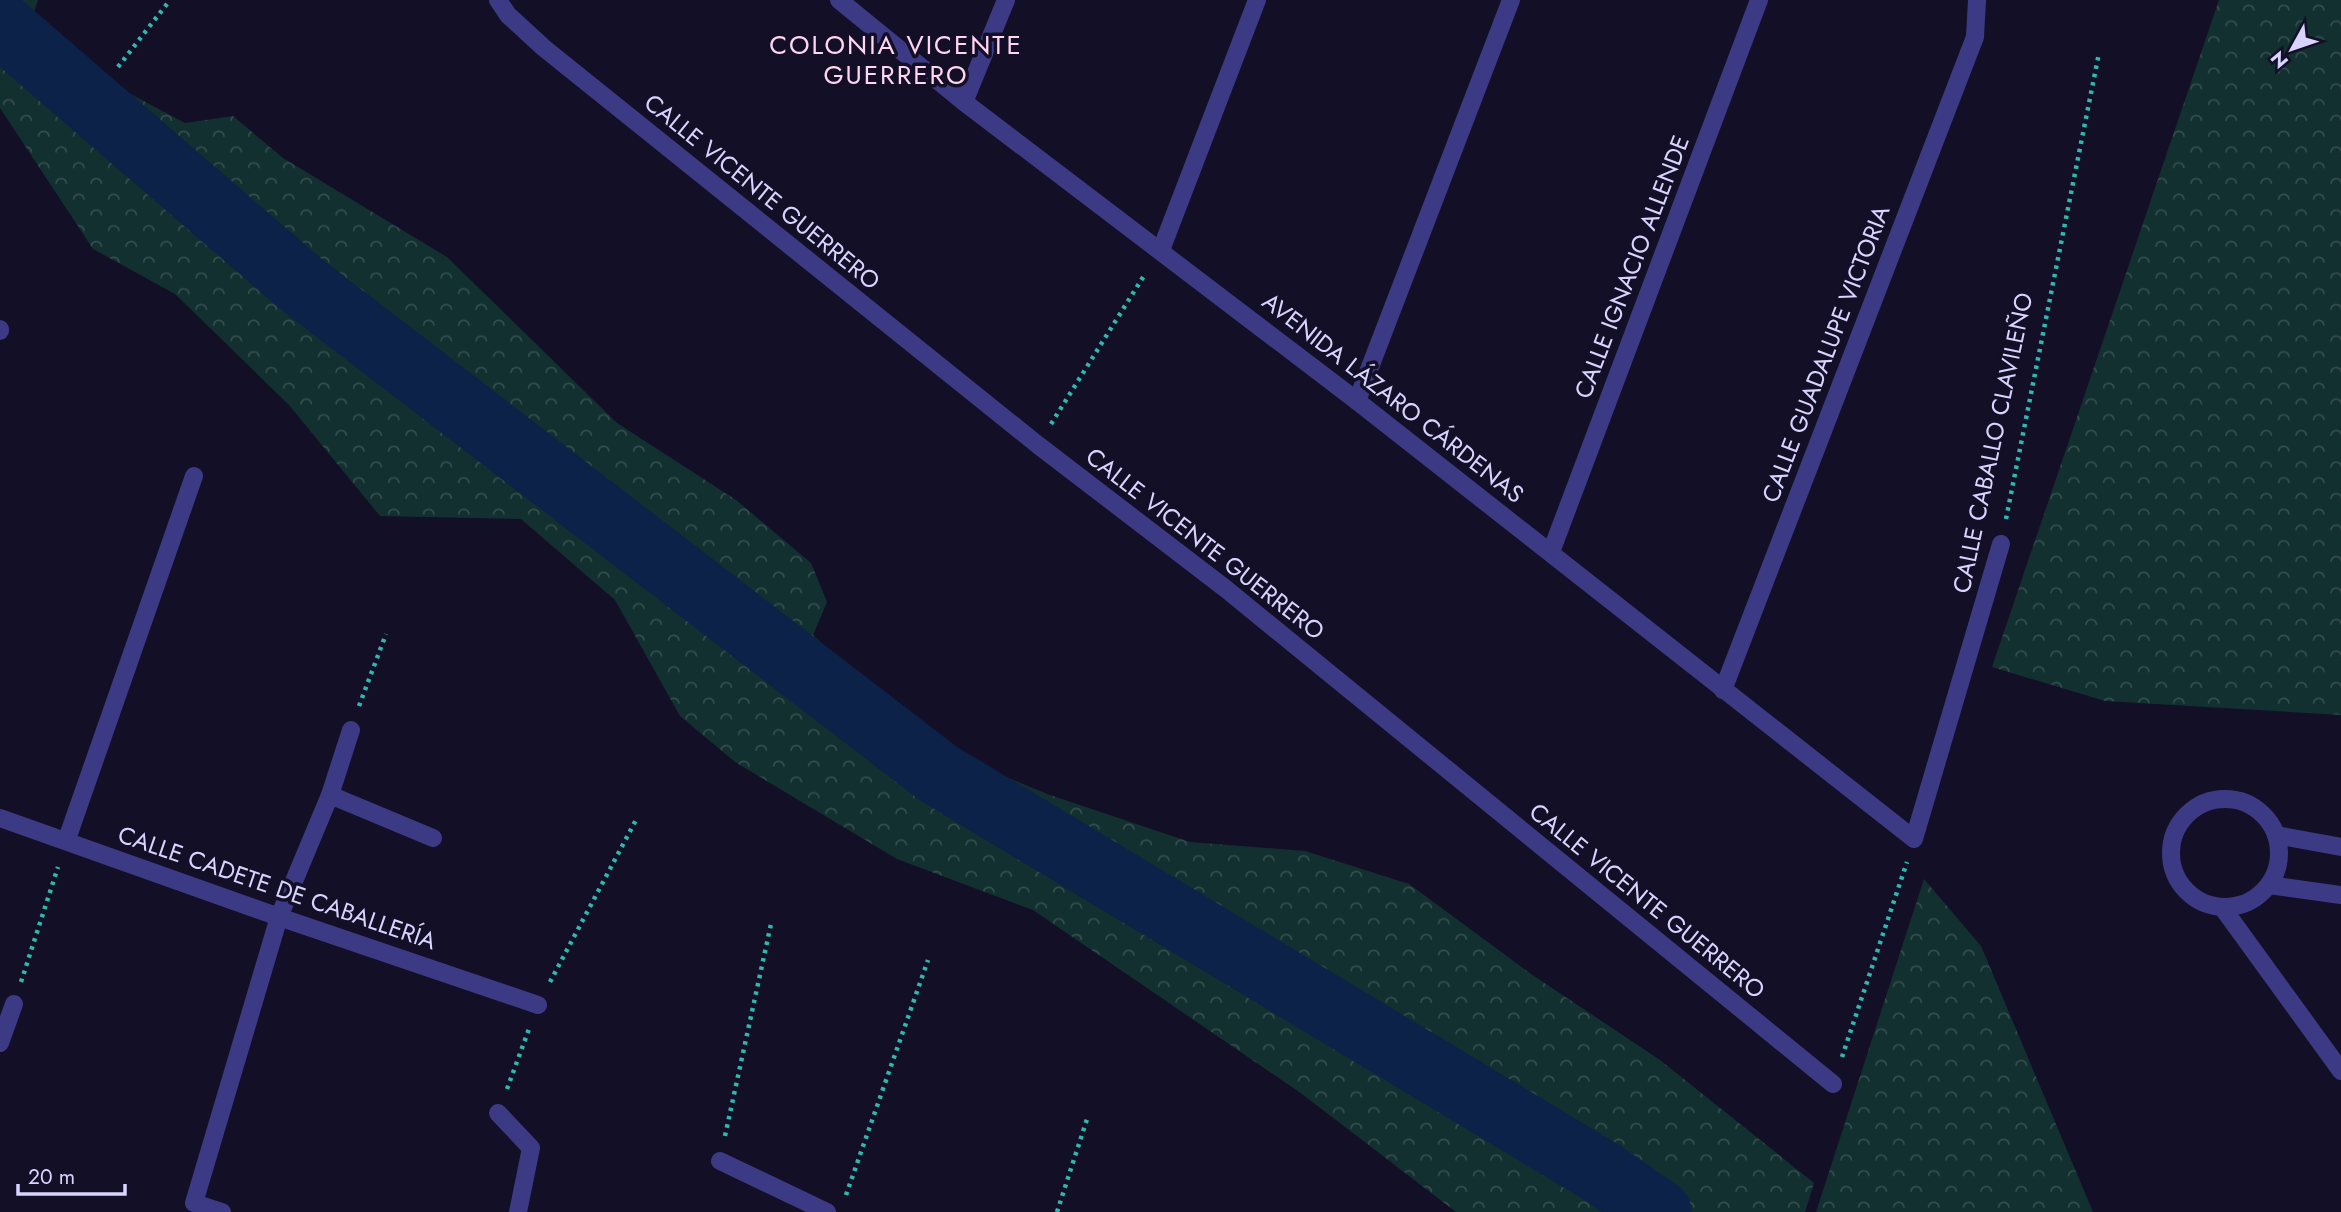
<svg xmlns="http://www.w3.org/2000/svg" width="2341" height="1212" font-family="Jost,sans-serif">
<defs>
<pattern id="forest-crowns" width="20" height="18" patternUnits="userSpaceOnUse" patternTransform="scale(1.75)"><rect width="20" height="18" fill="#12302f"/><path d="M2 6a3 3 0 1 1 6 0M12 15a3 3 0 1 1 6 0" fill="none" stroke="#344d4e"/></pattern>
</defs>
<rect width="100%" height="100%" fill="#130f26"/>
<!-- forest -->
<g fill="url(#forest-crowns)">
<path d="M0,0H38L31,22L70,67L108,82L185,123L233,116L283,158L447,257L617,423L736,500L811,563L827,602L813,635L927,745L1050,795L1190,842L1305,851L1409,884L1531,974L1660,1060L1814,1183L1805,1212H1456L1302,1094L1033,910L897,859L735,762L680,716L615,600L521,519L380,516L289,405L175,294L93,249L0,108Z"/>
<path d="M2219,0H2341V715L2105,701L1992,667Z"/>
<path d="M1924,879L1981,946L2093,1212H1816Z"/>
</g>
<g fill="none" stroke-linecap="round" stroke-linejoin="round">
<!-- river -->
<path stroke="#0c2248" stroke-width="65" d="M0,24L301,284L939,774L1601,1172L1659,1212"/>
<!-- path -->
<g stroke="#2fb8b0" stroke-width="4.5" stroke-dasharray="3.5 5" stroke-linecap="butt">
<path d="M118,67L170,0"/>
<path d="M1051,424L1145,274"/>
<path d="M2006,519L2099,53"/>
<path d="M359,706L386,634"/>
<path d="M21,982L58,867"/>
<path d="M550,982L637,818"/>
<path d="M1842,1057L1907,862"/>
<path d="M507,1089L529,1029"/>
<path d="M725,1136L771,924"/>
<path d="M846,1195L928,960"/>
<path d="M1057,1212L1088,1116"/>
</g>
<!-- service -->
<path stroke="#3d3a85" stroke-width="18" d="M2222,907L2341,1071"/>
<!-- minor -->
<g stroke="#3d3a85" stroke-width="18">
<path d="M498,0L508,15L544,48L1038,445L1226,589L1833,1084"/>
<path d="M839,0L964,102L1357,401L1914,839L2001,544"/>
<path d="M964,102L1006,0"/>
<path d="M1161,250L1257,0"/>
<path d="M0,329V331"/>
<path d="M1357,401L1511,0"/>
<path d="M1551,552L1759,0"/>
<path d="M1723,690L1975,37L1977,0"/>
<path d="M330,795L433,838"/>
<circle cx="2225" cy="853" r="54"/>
<path d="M0,818L279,917L538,1005"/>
<path d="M2276,835L2341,847"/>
<path d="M67,839L194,476"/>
<path d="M2269,885L2341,895"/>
<path d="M0,1043L14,1004"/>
<path d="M498,1113L531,1148L518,1212"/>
<path d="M720,1161L827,1212"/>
<path d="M222,1212L194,1203L279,917L330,795L351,730"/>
</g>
</g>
<g text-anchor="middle" stroke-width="7" stroke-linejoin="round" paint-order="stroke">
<!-- street labels -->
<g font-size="24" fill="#d9d4ff" stroke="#130f26">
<text transform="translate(762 192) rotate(39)" y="8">CALLE VICENTE GUERRERO</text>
<text transform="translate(1632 267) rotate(-69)" y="8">CALLE IGNACIO ALLENDE</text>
<text transform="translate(1826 354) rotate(-69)" y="8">CALLE GUADALUPE VICTORIA</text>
<text transform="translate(1393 398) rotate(38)" y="8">AVENIDA LÁZARO CÁRDENAS</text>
<text transform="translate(1993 443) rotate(-78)" y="8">CALLE CABALLO CLAVILEÑO</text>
<text transform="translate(1205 544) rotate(38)" y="8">CALLE VICENTE GUERRERO</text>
<text transform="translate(277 888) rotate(19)" y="8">CALLE CADETE DE CABALLERÍA</text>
<text transform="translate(1647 901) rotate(39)" y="8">CALLE VICENTE GUERRERO</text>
</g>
<!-- neighbourhood labels -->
<g font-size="26" letter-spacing="2" fill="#ffd6f0" stroke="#130f26">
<text x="896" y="54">COLONIA VICENTE<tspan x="896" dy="30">GUERRERO</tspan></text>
</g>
</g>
<!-- north arrow -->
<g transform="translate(2292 49) rotate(230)" stroke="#130f26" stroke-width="5" paint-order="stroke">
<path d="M0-5L12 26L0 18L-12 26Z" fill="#d9d4ff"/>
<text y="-10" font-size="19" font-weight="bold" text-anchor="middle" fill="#d9d4ff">N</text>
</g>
<!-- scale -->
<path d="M18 1184v10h107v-10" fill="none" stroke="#d9d4ff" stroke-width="3.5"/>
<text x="28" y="1184" font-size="21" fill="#d9d4ff" stroke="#130f26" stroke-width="5" paint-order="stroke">20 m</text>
</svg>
